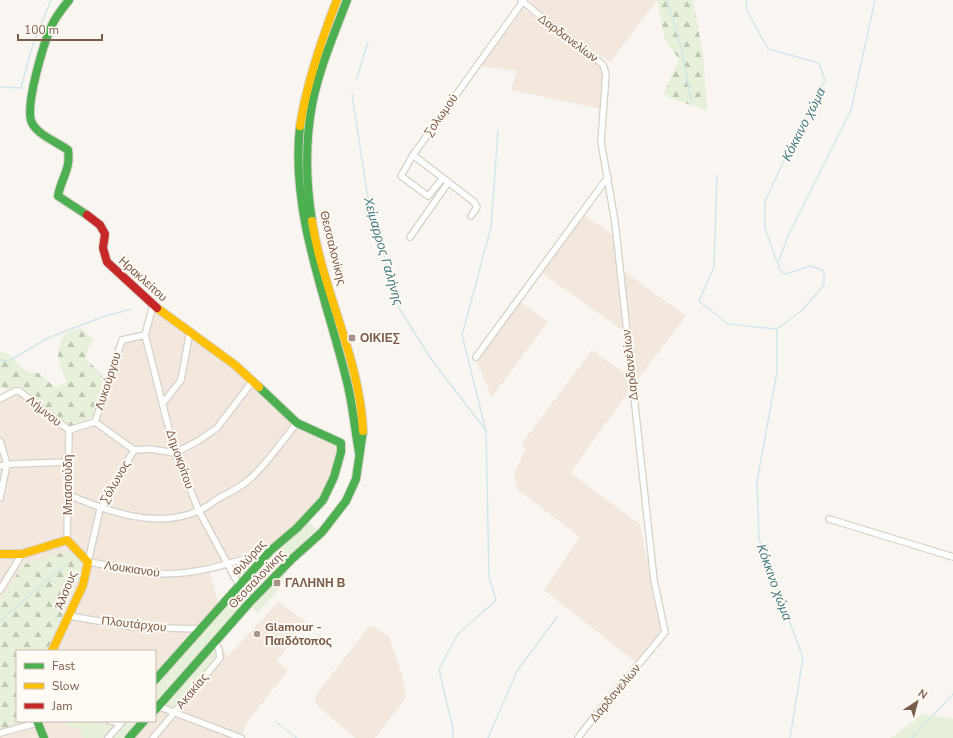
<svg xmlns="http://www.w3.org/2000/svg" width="953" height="738" font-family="'Nunito Sans',sans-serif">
<defs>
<pattern id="forest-firs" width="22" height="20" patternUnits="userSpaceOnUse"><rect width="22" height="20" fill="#e7f0db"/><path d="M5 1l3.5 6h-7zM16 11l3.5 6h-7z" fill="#c0c6b4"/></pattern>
</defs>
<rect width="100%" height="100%" fill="#f9f5f0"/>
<!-- residential -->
<g fill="#f2e8de" fill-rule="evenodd">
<path d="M530,0H657L610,62L567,32L529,2Z"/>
<path d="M523,9L601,67L603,80L601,109L511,90L517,71L481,66Z"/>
<path d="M584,215L614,236L617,266L686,316L637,380L632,337L542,273Z"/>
<path d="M519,301L548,322L492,397L476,360Z"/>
<path d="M153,305L190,331L297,423L341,443L324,500L274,544L208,566L219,606L205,623L228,656L278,602L306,621L277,661L288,670L246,724L241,738H0V404L17,393L25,397L67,430L95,422L122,340L145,335ZM17,651H155V721H17Z"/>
<path d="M592,350L628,376L629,391L570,473L640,524L661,632L637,663L544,590L580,537L518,490L514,474L525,450L522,443Z"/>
<path d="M369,626L375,627L389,637L402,675L406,697L375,738H355L318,706L314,698Z"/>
</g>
<!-- grass -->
<g fill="#e7f0db">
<path d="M309,522L317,529L250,594L245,587L270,557Z"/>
<path d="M261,557L241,581L233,567Z"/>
<path d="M288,570L277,592L257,613L252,608V606Z"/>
<path d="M240,596L243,600V604L158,700L155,699V689L235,597Z"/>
<path d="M215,648L217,658L174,709L165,704Z"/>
<path d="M922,714L953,719V738H891Z"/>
<path d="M62,721L110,725L111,727L102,738H84L81,734L82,729L68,726Z"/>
<path d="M126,721H139L123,738H111Z"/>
</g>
<!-- forest -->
<g fill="url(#forest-firs)">
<path d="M657,0H693L703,55L707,111L663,95L679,59L665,40Z"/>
<path d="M80,328L94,340L88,348L86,359L107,380L98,415L67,430L22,390L16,389L8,391L0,387V352C4,353 9,354 12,357C21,365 25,374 38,373L56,388L67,382C59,362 53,354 65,334Z"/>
<path d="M67,551C76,556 82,559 82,570L47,651H17V721L28,722L0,731V601L23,565Z"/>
</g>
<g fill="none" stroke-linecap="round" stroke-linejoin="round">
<!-- stream -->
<g stroke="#d0e8ea" stroke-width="1.5">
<path d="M667,0L682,51L691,101"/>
<path d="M747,0L746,9L768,49L819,63L825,80L808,110L765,201V228L777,262"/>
<path d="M357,78L368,42"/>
<path d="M0,87L21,88L32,47L51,0"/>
<path d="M352,94L367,193L399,308L431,359L485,429"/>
<path d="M717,176L714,267L699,301L728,324L777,329"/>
<path d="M0,360L9,361L48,338L105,316L132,309"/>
<path d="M0,621L65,565"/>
<path d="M276,722L297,738"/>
<path d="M453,738V729L439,669L458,634L496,600L489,576L486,431L462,335L491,227L498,131"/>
<path d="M488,738L517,671L557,617"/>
<path d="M790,738L803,658L759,539L757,481L777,372V329L802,310L824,285V271L811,266L785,274L779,269L778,263L788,236L851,110L875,0"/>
<path d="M912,738L953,694"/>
</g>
<!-- street casing -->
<g stroke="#d7d1cb" stroke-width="8">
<g id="street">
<path d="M521,0L545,20L594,57L603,65L606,74L601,142L615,222L654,580L665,632C637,668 605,701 578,738"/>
<path d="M413,155L401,176L428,196L443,178"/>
<path d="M471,216L477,207L474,202L413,155L524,0"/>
<path d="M410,237L448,183"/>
<path d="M153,305L145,335L175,453L199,511L240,587L250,602"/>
<path d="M476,357L608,177"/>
<path d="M0,399L15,391H19L69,430"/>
<path d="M163,403L181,380L190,331"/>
<path d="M95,422L134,450L150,449L175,453L198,441L217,428L252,382"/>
<path d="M95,422L122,340L145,335"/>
<path d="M69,430L95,422"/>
<path d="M0,441L7,464L0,498"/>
<path d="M134,450L100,509L88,562C110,565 131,571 152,573C193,577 232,563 269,551"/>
<path d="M0,466L13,464L67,462"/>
<path d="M69,495C108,512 157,529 198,511C206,508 212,502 219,498C231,492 243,486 252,477C269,461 282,441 297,423"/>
<path d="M829,519L953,557"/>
<path d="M67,540L69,430"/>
<path d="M0,590L22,554"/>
<path d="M69,616L134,627L200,629"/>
<path d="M155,705L241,738"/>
<path d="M110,721L121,723"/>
<path d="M0,733L37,723"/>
<path d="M108,738L123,721"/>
<path d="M153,738L220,658L219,650L215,641"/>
</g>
</g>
<!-- fast casing -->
<g stroke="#d9d2cb" stroke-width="10">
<g id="fast">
<path d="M69,0C63,8 56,16 52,25C44,42 24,107 32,123C38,135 57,142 68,150C71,170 61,178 58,196L87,215"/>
<path d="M300,126C290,215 328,301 348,386C353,408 355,430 359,452"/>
<path d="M312,221C306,183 305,143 312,105C319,69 334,34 347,0"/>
<path d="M155,680L270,551L297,528L323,500L334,477L341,452V443L297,423L259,387"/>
<path d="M155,710L250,602L292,559L322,532L346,501L356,479L363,431"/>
<path d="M37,721L44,738"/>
<path d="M129,738L144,721"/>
</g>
</g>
<!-- slow casing -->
<g stroke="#d9d2cb" stroke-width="10">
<g id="slow">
<path d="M300,126C307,82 321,41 337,0"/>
<path d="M312,221C323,292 360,359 363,431"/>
<path d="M157,308L235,365L259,387"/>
<path d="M0,554H22L67,540L88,562L83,585L52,651"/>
</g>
</g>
<!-- jam casing -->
<g stroke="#d9d2cb" stroke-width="10">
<path id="jam" d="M87,215L100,225L105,234L103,248L107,262L157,308"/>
</g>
<!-- street -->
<use href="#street" stroke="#fefefd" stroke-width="5.5"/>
<!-- fast -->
<use href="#fast" stroke="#4caf50" stroke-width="8"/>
<!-- slow -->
<use href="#slow" stroke="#ffc107" stroke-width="8"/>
<!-- jam -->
<use href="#jam" stroke="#c62828" stroke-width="8"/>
</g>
<!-- markers -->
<g fill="#a69286" stroke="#fffaf3" stroke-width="1.5">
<rect x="348" y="334" width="8" height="8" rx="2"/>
<rect x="273" y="579" width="8" height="8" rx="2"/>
<circle cx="257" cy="634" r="4"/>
</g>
<g text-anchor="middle" stroke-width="4" stroke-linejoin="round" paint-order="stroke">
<!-- street labels -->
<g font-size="12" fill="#7a5c4d" stroke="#fffaf3">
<text transform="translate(568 38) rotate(37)" y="4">Δαρδανελίων</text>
<text transform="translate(441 115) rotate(-55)" y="4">Σολωμού</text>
<text transform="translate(333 248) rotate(76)" y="4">Θεσσαλονίκης</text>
<text transform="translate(143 279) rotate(42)" y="4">Ηρακλείτου</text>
<text transform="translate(630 365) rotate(-96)" y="4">Δαρδανελίων</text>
<text transform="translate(108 381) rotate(-72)" y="4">Λυκούργου</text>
<text transform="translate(44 411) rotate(39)" y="4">Λήμνου</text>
<text transform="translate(180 459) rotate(71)" y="4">Δημοκρίτου</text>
<text transform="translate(115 482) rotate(-60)" y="4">Σόλωνος</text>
<text transform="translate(68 485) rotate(-90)" y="4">Μπασιούδη</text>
<text transform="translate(249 558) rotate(-48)" y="4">Φιλύρας</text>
<text transform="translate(132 569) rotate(8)" y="4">Λουκιανού</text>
<text transform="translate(257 579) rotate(-46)" y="4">Θεσσαλονίκης</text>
<text transform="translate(66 590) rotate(-68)" y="4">Άλσους</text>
<text transform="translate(134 624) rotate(6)" y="4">Πλουτάρχου</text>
<text transform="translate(192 691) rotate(-50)" y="4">Ακακίας</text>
<text transform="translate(615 693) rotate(-50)" y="4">Δαρδανελίων</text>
</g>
<!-- poi labels -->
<g font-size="12" font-weight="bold" fill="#7a5c4d" stroke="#fffaf3" text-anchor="start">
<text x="360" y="342">ΟΙΚΙΕΣ</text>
<text x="285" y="587">ΓΑΛΗΝΗ Β</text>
<text x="265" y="631">Glamour -<tspan x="265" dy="14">Παιδότοπος</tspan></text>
</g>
<!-- water labels -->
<g font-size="13" font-style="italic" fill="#437c86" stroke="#fffaf3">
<text transform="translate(803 124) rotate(-63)" y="5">Κόκκινο χώμα</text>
<text transform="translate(384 251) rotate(74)" y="5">Χείμαρρος Γαλήνης</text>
<text transform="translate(775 582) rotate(70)" y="5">Κόκκινο χώμα</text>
</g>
</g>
<!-- legend -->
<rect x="16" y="650" width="140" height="72" fill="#fffaf3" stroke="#cabbb1"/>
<rect x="24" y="663" width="20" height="6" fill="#4caf50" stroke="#cabbb1"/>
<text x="52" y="670" font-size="12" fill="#7a5c4d">Fast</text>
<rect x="24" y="683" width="20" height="6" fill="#ffc107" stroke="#cabbb1"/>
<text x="52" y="690" font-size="12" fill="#7a5c4d">Slow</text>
<rect x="24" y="703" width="20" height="6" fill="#c62828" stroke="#cabbb1"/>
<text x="52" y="710" font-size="12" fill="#7a5c4d">Jam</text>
<!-- north arrow -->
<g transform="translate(917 702) rotate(36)" stroke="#fffaf3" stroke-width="3" paint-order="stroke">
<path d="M0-3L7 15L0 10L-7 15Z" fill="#7a5c4d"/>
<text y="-6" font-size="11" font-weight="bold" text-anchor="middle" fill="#7a5c4d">N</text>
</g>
<!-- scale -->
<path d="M18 34v6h84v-6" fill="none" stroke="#7a5c4d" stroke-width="2"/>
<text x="24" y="34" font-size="12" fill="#7a5c4d" stroke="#fffaf3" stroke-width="3" paint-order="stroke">100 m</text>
</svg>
